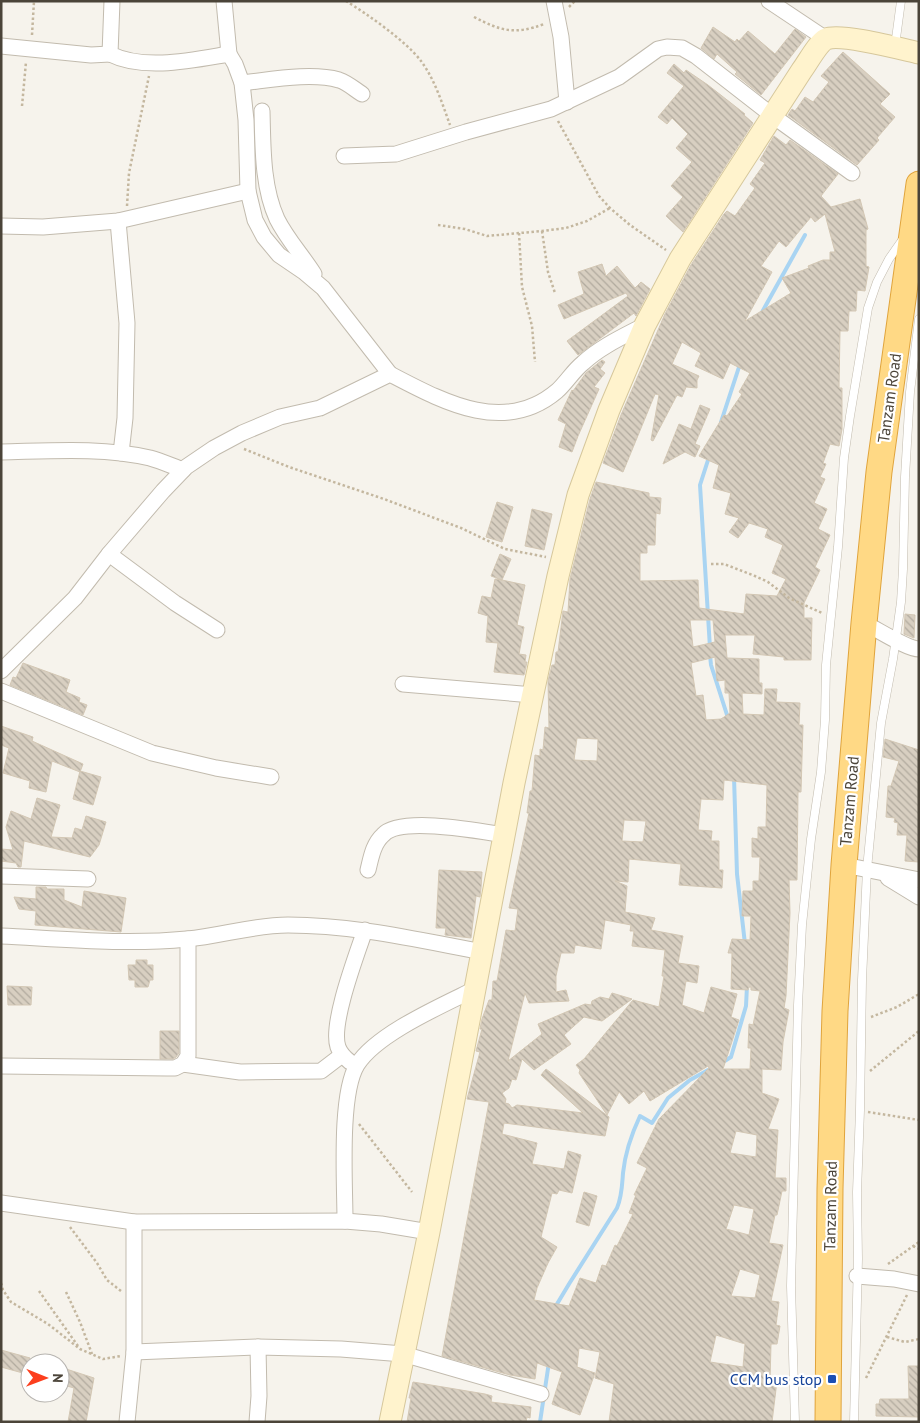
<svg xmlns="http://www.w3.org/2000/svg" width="920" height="1423" font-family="'PT Sans',sans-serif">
<defs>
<pattern id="building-back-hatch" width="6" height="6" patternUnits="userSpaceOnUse" patternTransform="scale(1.25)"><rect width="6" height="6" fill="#d8cfc1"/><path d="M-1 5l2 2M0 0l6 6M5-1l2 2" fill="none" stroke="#b1aa9e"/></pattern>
</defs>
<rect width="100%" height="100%" fill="#f6f3ec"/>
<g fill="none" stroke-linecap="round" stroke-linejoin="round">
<!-- stream -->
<g stroke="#a9d4f2" stroke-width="4">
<path d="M761,314L805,235"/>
<path d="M721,422L740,364"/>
<path d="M709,457L700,485L710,648"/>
<path d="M710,655L711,665L728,718"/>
<path d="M734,777L737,874L745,944"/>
<path d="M723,1062L731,1057L746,1006L747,986"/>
<path d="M556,1308L557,1304L569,1284L617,1208C622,1196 622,1186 623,1173C625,1154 632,1133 640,1116L652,1123L668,1098L690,1080L710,1069"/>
<path d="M540,1422L549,1362"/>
</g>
</g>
<!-- building -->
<g fill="url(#building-back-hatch)" stroke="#d3c7b4" fill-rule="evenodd">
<path d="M713,27L735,42L737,39L739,41L748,31L775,54L795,29L806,37L761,95L735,74L737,72L717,54L714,59L701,48Z"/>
<path d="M843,52L890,94L880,104L895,117L877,138L879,140L857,165L788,115L792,109L795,111L805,97L813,102L829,82L821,76Z"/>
<path d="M674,64L684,73L686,70L708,85L745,114L744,115L753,123L683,232L666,216L683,197L671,186L692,162L676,148L688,134L672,118L667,124L658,117L684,86L667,73Z"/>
<path d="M774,136L786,145L790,140L838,174L821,196L831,207L860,199L868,229L866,230V266L869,267L865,291L857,290L856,311H849L848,331H840L839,388H842V429L839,446L830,444L823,463L826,464L820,477L825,479L814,503L827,509L818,529L830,535L815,567L820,570L804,603V618H812L811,660H784V657L753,654L755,635H725L727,658L759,659V683H762V694L742,693L743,714L764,715L765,689H777L776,702L800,703L799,725H803L801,792H798L797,880H789L790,913L786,996L784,1008L789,1010L783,1042L781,1070L762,1069V1093L779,1099L768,1129L778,1130L775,1178H786V1191H782L777,1215H775L769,1243L783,1245L771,1301L779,1302L776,1325L780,1326L777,1344H771L770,1381H777L772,1422H609L614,1384L595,1378L600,1352L579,1348L577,1367L595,1373L580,1415L552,1404L562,1372L537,1363L535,1379L510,1375L442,1356L489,1102L467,1099L480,1052L476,1051L482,1029H480L482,1019L489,1000H492L493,981H497L506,930L515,931L518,909L509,908L529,813H527L530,791H532L535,755L540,756V749L543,750L545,727L549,728L548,681L552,665H555L556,652H558L563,611L568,612L570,579L590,499L596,482L649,493V497L661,498L660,514L656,513L655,545H647V553H640V581L698,580L699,608L744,614L746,594L777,596L786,579L772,573L783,545L765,537L768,529L749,523L738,538L729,532L739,518L725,514L731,493L713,488L719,465L699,456L724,415L727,416L742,394L739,392L750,373L730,363L723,379L695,366L701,353L682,342L672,364L699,376L697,380V388L686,387L682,397L677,395L653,441L651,440L659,395L655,394L623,472L603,463L621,415L665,314L691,265L724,214L727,211L735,216L755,188L750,184L765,163L760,160ZM825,214L835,252H830V260H823L808,266L809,268L782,278L791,293L745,321L772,272L761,266L779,241L786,247L811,217L815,222ZM690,620H713L715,642L693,647ZM715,657L717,681L725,680V693H729L730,713L721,719L706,720L703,695L696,696L691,663ZM577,738L598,739L597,761L574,760ZM724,780L767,785L766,827H758V839L752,838V857H760L759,881H753V891H743L742,916H751L750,940L732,939L728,953H732L731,989L748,990L749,987H751V990L760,991L753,1025L749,1024L748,1048H751L750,1069H723L739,1020L731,1017L737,994L711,987L704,1013L682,1005L686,981L697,983L699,966L678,963L683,936L651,930L655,918L625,912L627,886L615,881L628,882L629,859L681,864L679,885L722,888L723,870H719V841H711L712,831L698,830L701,799L723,800ZM624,820L646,821L643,842L622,841ZM605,920L631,925L630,931H634L632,946L665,950L662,976H664L659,1007L633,1000L584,1059L576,1065L580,1070L579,1073L607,1115L619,1092L629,1104L644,1091L650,1101L708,1066L709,1068L659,1119L637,1163L647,1168L634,1195H636L629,1213L633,1214L617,1246L615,1245L606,1266L602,1265L596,1283L580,1278L569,1306L534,1300L537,1288L548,1263L557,1247L541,1237L552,1193L557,1194L559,1190L572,1193L581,1155L568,1151L564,1169L532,1164L537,1143L502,1134L504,1123L605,1136L609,1117L546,1069L541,1075L583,1113L517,1105L512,1108L509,1104L505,1103L506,1099L502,1093L509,1088L512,1079L516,1080L522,1059L534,1070L571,1044L564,1035L584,1017L602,1021L632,999L612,993L609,999L600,997L592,1001L591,1005L585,1004L538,1024L542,1034L508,1061L525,993L529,1003L569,1001L566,990L556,992V976L561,953H574L575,945L601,949ZM736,1131L757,1135L756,1157L730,1153ZM734,1205L754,1209L749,1235L726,1229ZM740,1269L760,1275L755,1298L731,1296ZM716,1335L745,1344L743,1367L710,1362Z"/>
<path d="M602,264L606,276L617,266L635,288L641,282L650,289L636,316L634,313L578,355L567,341L628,296L626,293L564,319L558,305L584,294L578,272Z"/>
<path d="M602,360L605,362L600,369L605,373L594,387L599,389L578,436L572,452L559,447L566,424L558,420L572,390L573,391L586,373Z"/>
<path d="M700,405L710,409L695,444L700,446L695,457L685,452L663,464L679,424L691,429Z"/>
<path d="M497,502L513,507L502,542L486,537Z"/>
<path d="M532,509L552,514L544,550L525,546Z"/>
<path d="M500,554L511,559L502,580L525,585L517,625L524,627L519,654L526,655L525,662H527L524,675L494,672L498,643L486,642L488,616L478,613L482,596L491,598L495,579L502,580L491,576Z"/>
<path d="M905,614L915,615L914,638L904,634Z"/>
<path d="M23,663L70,680L66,692L80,698L79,702L87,705L83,715L10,685L13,677L16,678Z"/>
<path d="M1,726L33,737L32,741L83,764L80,772L52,761L46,792L29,788L30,781L3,773L9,748L1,745Z"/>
<path d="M885,739L919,750V862L905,861L907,835H897L898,823L894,822L895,818L886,817L888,786H891L899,761L883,757Z"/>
<path d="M80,771L101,777L93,805L73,799Z"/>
<path d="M37,798L60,805L51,837L72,838L75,828L82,830L86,816L106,822L99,845L90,857L24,841L21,867H18L16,863L1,861V849L13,850L6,827L11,811L31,819Z"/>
<path d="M439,870L482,872L481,888L480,897L476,896L471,938L445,935L446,928H436Z"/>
<path d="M36,887H46L47,889H64V900L82,907L84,891L126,898L121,932L35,925L36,911L19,909L14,897L36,899Z"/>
<path d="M136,960H147V965H153V980H150L148,987H135V980H129L128,965H136Z"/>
<path d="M7,986L32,987L31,1005H8Z"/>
<path d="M160,1031H179V1053L176,1057L173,1059H160Z"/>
<path d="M584,1192L597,1196L589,1226L576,1222Z"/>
<path d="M1,1350L30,1358V1375L1,1367Z"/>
<path d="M908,1366H919V1417L876,1416V1404H879L880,1399H909Z"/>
<path d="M60,1367L94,1378L86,1422H68L74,1388L60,1384Z"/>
<path d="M413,1382L485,1394L492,1396L491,1402L531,1407L530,1418L527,1417L526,1422H500L489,1420V1422H407L411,1398H409Z"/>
</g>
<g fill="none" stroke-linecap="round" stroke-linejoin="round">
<!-- service casing -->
<g stroke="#c2bbae" stroke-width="9">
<g id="service">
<path d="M895,46L901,1"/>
<path d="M795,1422L791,1286L798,1005L802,925L811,839L821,772L825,720L826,665L838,547L844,458L850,416L868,308L877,282L889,259L903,239"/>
<path d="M854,1422L858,1259L857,1192L860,1110L862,980L867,869L881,723L893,659L901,602L903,569L905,477L910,392L919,319"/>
</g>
</g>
<!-- minor casing -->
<g stroke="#c2bbae" stroke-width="17">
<g id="minor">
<path d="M112,1L110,54C144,71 193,60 229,54L235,64L242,83L246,120L248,191L255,220L264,237L279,255L304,272L323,288L390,374"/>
<path d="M224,1L229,54"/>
<path d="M554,1L561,37L567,102"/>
<path d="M769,1L826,39"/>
<path d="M1,46L91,55L110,54"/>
<path d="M242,83C270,80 311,72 339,80C348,83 354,89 362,94"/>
<path d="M262,111C263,146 262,186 277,219C287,239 302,255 314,274"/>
<path d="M344,156L396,154L466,132L551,109L619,77L658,49L667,47L682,48L696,56L773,116L852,173"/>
<path d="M118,221L127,323L125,418L121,453"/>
<path d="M1,226L43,227L118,221L248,191"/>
<path d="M1,452C50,451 102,447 150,458C161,461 172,466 183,470"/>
<path d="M109,554L175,603L217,630"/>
<path d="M864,623C877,629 907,649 919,649"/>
<path d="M1,671L75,598L109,554L163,491L186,467L214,448L242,433L280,417L320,408L390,374C442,401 504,436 557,391C566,383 573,371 583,363C600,347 624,336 645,325"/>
<path d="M403,684L533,695"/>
<path d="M1,691L152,753L216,768L271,777"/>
<path d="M844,865L919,880"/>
<path d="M368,870C371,858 373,844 383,835C400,816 479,831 504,835"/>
<path d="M1,876L88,879"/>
<path d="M888,878L919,897"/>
<path d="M1,936C63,939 126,945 187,939C221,936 253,925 288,925C354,925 418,940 483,952"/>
<path d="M350,1062C345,1058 340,1053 338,1047C330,1024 357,954 365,930"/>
<path d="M183,1064L240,1072L321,1071L342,1055"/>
<path d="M1,1066L167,1068H175L183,1064L188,1056V939"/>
<path d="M1,1203L134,1222L345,1221L381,1224L429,1232"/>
<path d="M345,1221C345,1184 339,1095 357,1065C376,1034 443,1005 475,989"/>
<path d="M857,1276L894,1279L919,1284"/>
<path d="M134,1352L258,1347L341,1349L403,1354L541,1394"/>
<path d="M127,1422L134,1352V1222"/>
<path d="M257,1422L259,1396L258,1347"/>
</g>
</g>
<!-- secondary casing -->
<g stroke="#d6c79b" stroke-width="23">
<path id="secondary" d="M390,1422L429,1232L514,783L558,576L578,495L609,410L645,325L680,259L802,70C808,62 818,43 826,39C841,33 901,49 919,53"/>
</g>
<!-- trunk casing -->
<g stroke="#e0a43c" stroke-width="27">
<path id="trunk" d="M828,1422L830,1189L835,1011L844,865L864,623L879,472L919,184"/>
</g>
<!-- path -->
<g stroke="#c4b79f" stroke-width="2.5" stroke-dasharray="2.5 2.5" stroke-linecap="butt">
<path d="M346,1C367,14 406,41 421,61C435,80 442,103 450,125"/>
<path d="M569,7L575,1"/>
<path d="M474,17C501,31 515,35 544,24"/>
<path d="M32,35L34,1"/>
<path d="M22,106L26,62"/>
<path d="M558,121L599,196L610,208L630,225L666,250"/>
<path d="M127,206L129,173L149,76"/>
<path d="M438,225L465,229L487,236L542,231L566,228L587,221L610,208"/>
<path d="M542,231L548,272L555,293"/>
<path d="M519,233L522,287L532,326L535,362"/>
<path d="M244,449L289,467L384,499L461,528L505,549L546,557"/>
<path d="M711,564H724L755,576L768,582L789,598L822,613"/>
<path d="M871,1017L897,1007L919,994"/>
<path d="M870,1071L919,1031"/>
<path d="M868,1112L919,1120"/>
<path d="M359,1124L412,1192"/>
<path d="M70,1227L97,1263L107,1280L121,1291"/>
<path d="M913,1246L919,1249"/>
<path d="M888,1264L919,1242"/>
<path d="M1,1283L3,1290L11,1302L48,1324L80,1349L103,1359L121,1356"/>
<path d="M39,1291L78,1346"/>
<path d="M66,1292L80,1322L92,1354"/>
<path d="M887,1337L905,1342L919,1339"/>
<path d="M866,1378L907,1295"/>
</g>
<!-- service -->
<use href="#service" stroke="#fff" stroke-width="8"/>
<!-- minor -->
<use href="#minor" stroke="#fff" stroke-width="15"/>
<!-- secondary -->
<use href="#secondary" stroke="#fff3cd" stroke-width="21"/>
<!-- trunk -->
<use href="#trunk" stroke="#ffd985" stroke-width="25"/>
</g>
<!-- markers -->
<rect fill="#1a4fb4" stroke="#fff" stroke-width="2" x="827" y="1374" width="10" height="10" rx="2.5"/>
<g text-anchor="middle" stroke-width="4.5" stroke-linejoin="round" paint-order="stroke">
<!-- street labels -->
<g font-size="16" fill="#4b4439" stroke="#fff">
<text transform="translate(889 398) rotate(-82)" y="6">Tanzam Road</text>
<text transform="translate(849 801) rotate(-85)" y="6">Tanzam Road</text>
<text transform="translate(830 1206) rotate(-89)" y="6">Tanzam Road</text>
</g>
<!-- transit labels -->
<g font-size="16" fill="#164399" stroke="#fff" text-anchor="end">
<text x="822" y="1385">CCM bus stop</text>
</g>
</g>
<!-- border -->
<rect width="920" height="1423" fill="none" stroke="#4b4439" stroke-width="5"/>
<!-- north arrow -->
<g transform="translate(45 1378) rotate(91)"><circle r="24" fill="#ffffff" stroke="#b7b4b0"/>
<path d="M0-4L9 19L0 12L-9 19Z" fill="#fc3f1d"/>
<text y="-8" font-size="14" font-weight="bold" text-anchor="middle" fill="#4b4439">N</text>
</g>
</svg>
